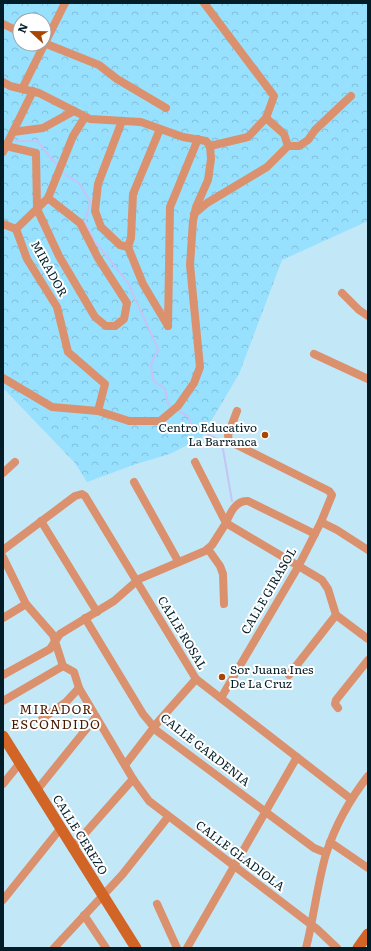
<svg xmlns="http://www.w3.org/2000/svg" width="371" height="951" font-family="Literata,serif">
<defs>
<pattern id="park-crowns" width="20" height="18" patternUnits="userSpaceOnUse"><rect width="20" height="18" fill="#97e0fe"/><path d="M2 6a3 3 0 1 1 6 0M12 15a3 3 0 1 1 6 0" fill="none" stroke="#80c0da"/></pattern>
</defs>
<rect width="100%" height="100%" fill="#c2e8f8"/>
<!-- park -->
<path fill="url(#park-crowns)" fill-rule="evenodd" d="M3,3H368V221L282,260L239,374L201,438L170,454L136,464L87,482L75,463L3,388ZM20,20H44V44H20Z"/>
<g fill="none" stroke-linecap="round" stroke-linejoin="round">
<!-- stream -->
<g stroke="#c6c4f5" stroke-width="2">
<path d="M15,141H37L56,164"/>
<path d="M64,174L79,183L90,201L85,223L94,240L128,283L158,349L151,364L153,380L165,389L168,404L170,406"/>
<path d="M180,412L188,416L192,426L217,439L223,449L232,501"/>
</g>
<!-- street -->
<g stroke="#db916d" stroke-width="8">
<path d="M204,3L274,96L266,118L248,137L210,146"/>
<path d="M3,24L20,32"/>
<path d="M44,43L99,65L117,79L166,108"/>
<path d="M3,82L10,86L39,93L90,119L141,122L183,137L206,141L210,146L211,159L208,180L196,207L193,221L190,265L200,367L194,383L178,406L160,421H129L98,411L52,407L3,378"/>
<path d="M22,89L65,3"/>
<path d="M266,118L284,134L288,146"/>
<path d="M122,121L98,184L95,211L101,227L120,245L128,247"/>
<path d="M13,132L43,128L74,111"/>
<path d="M6,146L36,153L37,209L59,256L95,317L106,326H115L124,319L127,303L98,258L80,223L48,198"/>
<path d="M3,152L33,91"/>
<path d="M194,214L207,203L267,167L288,146H299L308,140L315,130L351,96"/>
<path d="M3,224L16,229"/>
<path d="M16,229L27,259L57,307L68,352L105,384L98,411"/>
<path d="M16,229L48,198L73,136L85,117"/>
<path d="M128,247L131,238L133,194L160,129"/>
<path d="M128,247L143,284L168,326"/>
<path d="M342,293L359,310L368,316"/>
<path d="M168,326L170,207L198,139"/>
<path d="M314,354L368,379"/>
<path d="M3,473L15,462"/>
<path d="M134,482L178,561"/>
<path d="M41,521L97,612"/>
<path d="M321,522L337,530L368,550"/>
<path d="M315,534L248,501C236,500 230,513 226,523L322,580L328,589L336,615L368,639"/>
<path d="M208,549L220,566L223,574L224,604"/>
<path d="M3,550L75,496L82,494L85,496L196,679L351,799"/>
<path d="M3,557L26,604L53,635L63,666L74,672L79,688L133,779L149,801L317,929L337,948"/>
<path d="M3,618L26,604"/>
<path d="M85,618L143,714L157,731L314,848L326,853"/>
<path d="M3,675L50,649L60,634L114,601L139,579L205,551L212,545L226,523L195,462"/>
<path d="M289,675L336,615"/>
<path d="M221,698L298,567L321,522L332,495L329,491L229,441L228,435L237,411"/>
<path d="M3,701L63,666"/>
<path d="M338,708L335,704L336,700L368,660"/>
<path d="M42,719L66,702L79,688"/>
<path d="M125,765L158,722L196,679"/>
<path d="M3,784L20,763"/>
<path d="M37,790L96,717"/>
<path d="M330,842L368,868"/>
<path d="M72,848L133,779"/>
<path d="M3,900L60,829"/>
<path d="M157,904L177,948"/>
<path d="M84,915L106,948"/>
<path d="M54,948L122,875L168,817"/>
<path d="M187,948L297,757"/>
<path d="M306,948C314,917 317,885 326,854C335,826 350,799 368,776"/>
</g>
<!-- secondary -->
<g stroke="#d26426" stroke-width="11">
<path d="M3,736L136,948"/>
<path d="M358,948L368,934"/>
</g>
</g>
<!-- markers -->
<g fill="#a84703" stroke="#fff" stroke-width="1.5">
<circle cx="265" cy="435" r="4"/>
<circle cx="222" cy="677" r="4"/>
</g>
<g text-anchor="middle" stroke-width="4" stroke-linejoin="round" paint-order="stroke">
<!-- street labels -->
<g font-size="12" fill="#021d27" stroke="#fff">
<text transform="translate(49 269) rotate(61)" y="4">MIRADOR</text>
<text transform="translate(269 591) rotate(-60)" y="4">CALLE GIRASOL</text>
<text transform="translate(182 633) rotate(59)" y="4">CALLE ROSAL</text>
<text transform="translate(205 750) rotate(38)" y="4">CALLE GARDENIA</text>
<text transform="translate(80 835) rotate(58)" y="4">CALLE CEREZO</text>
<text transform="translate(240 856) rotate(37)" y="4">CALLE GLADIOLA</text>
</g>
<!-- poi labels -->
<g font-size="12" fill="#021d27" stroke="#fff" text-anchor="end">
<text x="257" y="432">Centro Educativo<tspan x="257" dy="14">La Barranca</tspan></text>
<text x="230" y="674" text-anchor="start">Sor Juana Ines<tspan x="230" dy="14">De La Cruz</tspan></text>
</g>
<!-- neighbourhood labels -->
<g font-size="13" letter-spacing="1" fill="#481900" stroke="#fff">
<text x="56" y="714">MIRADOR<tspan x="56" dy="15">ESCONDIDO</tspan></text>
</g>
</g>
<!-- border -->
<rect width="371" height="951" fill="none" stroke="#021d27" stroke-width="8"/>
<!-- north arrow -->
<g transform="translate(32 32) rotate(292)"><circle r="19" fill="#ffffff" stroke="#9aa5a9"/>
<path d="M0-3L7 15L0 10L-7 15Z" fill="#a84703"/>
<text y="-6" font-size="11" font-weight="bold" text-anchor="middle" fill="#021d27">N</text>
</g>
</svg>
